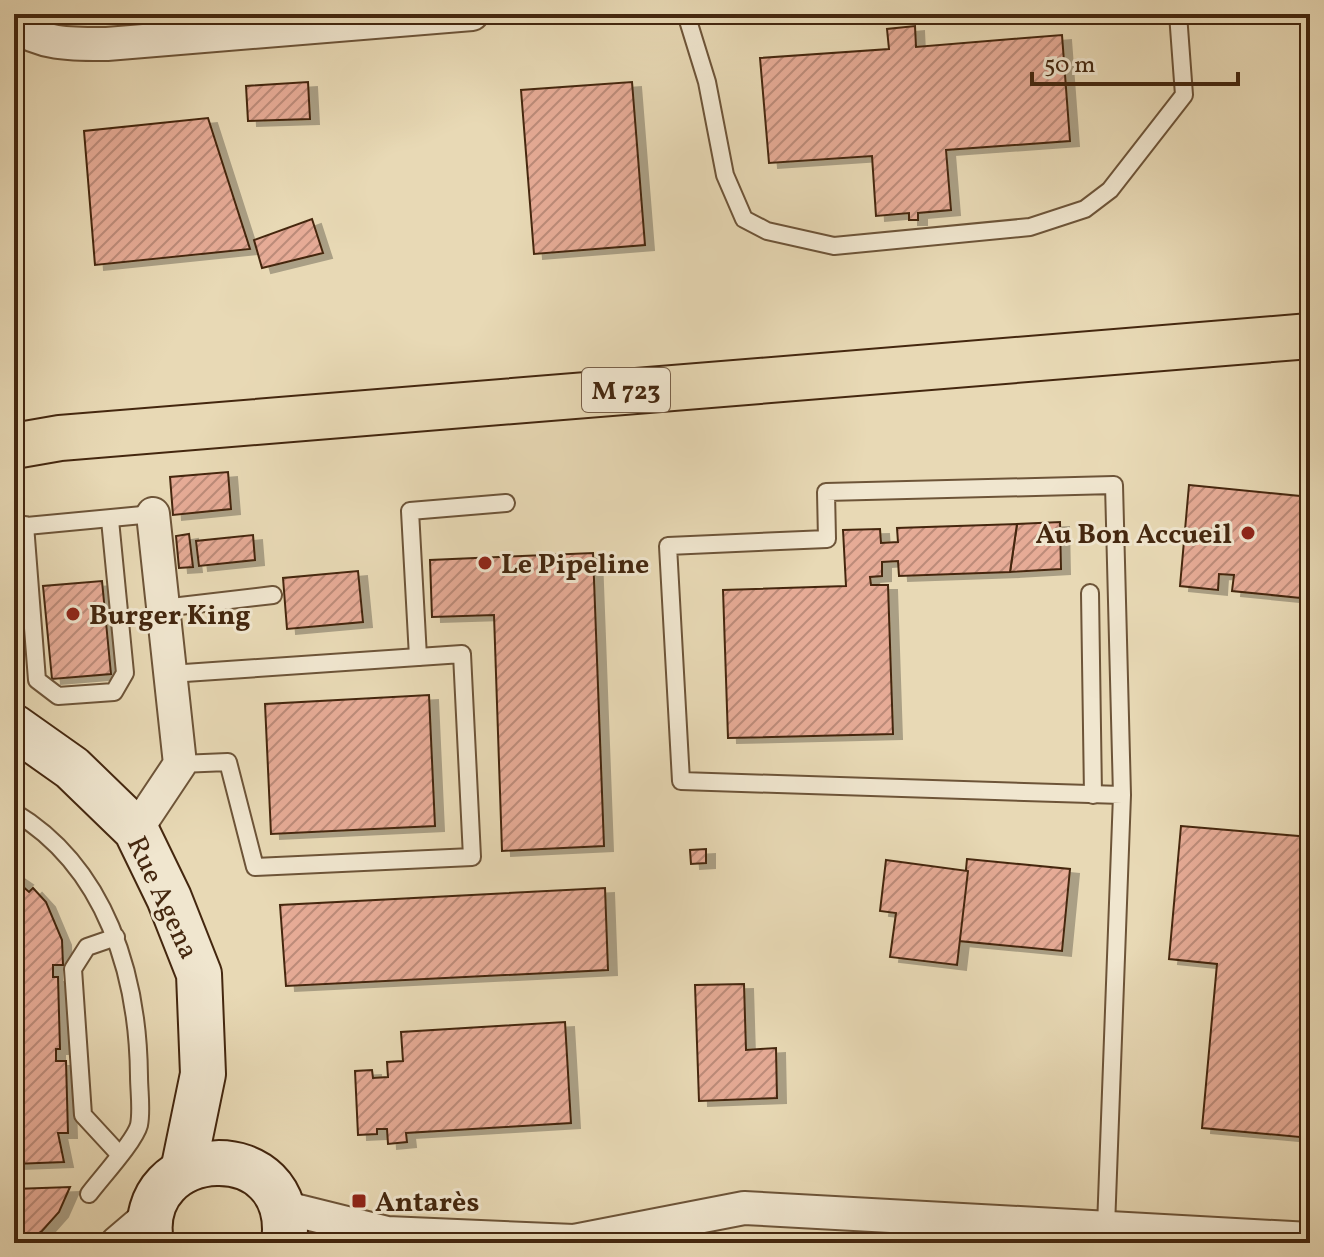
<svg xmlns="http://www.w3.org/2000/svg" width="1324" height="1257" font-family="Vollkorn,serif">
<defs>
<pattern id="building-hatch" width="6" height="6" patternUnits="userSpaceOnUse" patternTransform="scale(2)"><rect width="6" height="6" fill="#e6ab96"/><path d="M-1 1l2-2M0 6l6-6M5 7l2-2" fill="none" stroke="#bc8b79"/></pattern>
<filter id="shadow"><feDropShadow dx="9" dy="5" stdDeviation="0" flood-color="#0004"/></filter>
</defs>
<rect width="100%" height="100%" fill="#e8d9b5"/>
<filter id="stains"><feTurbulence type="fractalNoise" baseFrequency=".0025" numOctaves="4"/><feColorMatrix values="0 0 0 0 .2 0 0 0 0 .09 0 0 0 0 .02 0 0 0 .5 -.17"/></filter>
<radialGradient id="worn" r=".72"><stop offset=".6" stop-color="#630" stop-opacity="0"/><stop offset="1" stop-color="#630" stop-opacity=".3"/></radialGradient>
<!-- building -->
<g fill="url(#building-hatch)" stroke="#44270f" stroke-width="2" filter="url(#shadow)">
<path d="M915,26L916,47L1062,35L1070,141L946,150L951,210L918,213V220H909V213L876,216L872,156L769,163L760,58L889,49L887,29Z"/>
<path d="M308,82L310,119L248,121L246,86Z"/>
<path d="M632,82L645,245L534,254L521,90Z"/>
<path d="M208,118L250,249L95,265L84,131Z"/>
<path d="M312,219L323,253L262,268L254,240Z"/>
<path d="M228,472L231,509L173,515L170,477Z"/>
<path d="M1189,485L1310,497V599L1232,591L1234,575L1219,574L1218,590L1180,586Z"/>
<path d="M1060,522L1061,569L1010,572L1017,524Z"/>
<path d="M1017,524L1010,572L899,576L898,561L882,562V576L870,577L871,585H888L893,734L728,738L723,590L846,586L843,530L880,529L881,543L898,542L897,528Z"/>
<path d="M189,534L193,567L179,568L176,536Z"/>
<path d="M253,535L255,560L199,566L196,541Z"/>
<path d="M593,553L604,846L502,851L494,615L432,617L430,560Z"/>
<path d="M358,571L363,622L287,629L283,578Z"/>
<path d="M102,581L111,674L52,679L43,586Z"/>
<path d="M429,695L435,826L271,834L265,704Z"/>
<path d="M1181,826L1310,837L1302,944L1310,945V1138L1202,1128L1217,964L1169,959Z"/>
<path d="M706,849V863L691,864L690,850Z"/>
<path d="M967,859L1070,869L1062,951L959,941Z"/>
<path d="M886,860L968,871L957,965L890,957L896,913L880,911Z"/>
<path d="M1310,860V945L1302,944Z"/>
<path d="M14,873L24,880L20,884L29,892L33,888L46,902L62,940L63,965H53V977H58L60,1049H56V1061H66L68,1133H58L64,1162L14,1164Z"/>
<path d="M605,888L608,970L286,986L280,905Z"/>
<path d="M744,984L746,1050L776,1048L777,1098L699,1101L695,985Z"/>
<path d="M565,1022L571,1123L406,1133L407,1142L388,1144L387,1129H377V1134L358,1135L355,1071L372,1070L373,1078L388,1077L387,1062L403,1061L401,1032Z"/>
<path d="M70,1187L59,1212L42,1231L26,1242L14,1243V1189Z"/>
</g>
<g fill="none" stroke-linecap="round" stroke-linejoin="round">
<!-- lane casing -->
<g stroke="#6d5438" stroke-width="20">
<g id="lane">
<path d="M686,14L707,82L725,175L744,219L767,231L834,246L1030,227L1085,209L1110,190L1184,95L1178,14"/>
<path d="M25,525L37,680L58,696L114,692L125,673L110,520"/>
<path d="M16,527L153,514"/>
<path d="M1090,593L1093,795"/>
<path d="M163,608L273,595"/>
<path d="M418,657L410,511L506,503"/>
<path d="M170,674L462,654L472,857L255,867L228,762L180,764"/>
<path d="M14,812C106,867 138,975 139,1076C139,1091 142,1110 139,1125C135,1141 101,1178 89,1194"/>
<path d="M116,937L87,947L73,969L83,1115L119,1154"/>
<path d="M1106,1227L1122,795L681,781L668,546L827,539L826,492L1114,485L1122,795"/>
</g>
</g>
<!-- street casing -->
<g stroke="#6d5438" stroke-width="36">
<g id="street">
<path d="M14,25C42,45 73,44 107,44L472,14"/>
<path d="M136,830L180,764L153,514"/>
<path d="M282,1207L387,1233L574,1241L744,1208L1310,1239"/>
<path d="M117,1243L151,1214"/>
</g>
</g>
<!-- secondary casing -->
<g stroke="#44270f" stroke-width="48">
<g id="secondary">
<path d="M14,727L72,768L136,830L169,898L199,974L203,1074L183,1171"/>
<path d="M151,1243C133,1141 299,1132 284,1243"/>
</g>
</g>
<!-- primary casing -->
<g stroke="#44270f" stroke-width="48">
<path id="primary" d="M14,446L60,438L1310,336"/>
</g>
<!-- lane -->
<use href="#lane" stroke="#f0e6cf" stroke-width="16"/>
<!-- street -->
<use href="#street" stroke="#f0e6cf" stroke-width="32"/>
<!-- secondary -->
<use href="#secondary" stroke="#f0e6cf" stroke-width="44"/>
<!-- primary -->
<use href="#primary" stroke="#e8d9b5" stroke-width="44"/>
</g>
<!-- markers -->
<g fill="#8f2418" stroke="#f0e6cf" stroke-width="3">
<circle cx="1248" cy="533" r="8"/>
<circle cx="485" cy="563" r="8"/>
<circle cx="73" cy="614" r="8"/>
<rect x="351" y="1193" width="16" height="16" rx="4"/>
</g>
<g text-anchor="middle" stroke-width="6" stroke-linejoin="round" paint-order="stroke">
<!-- shield labels -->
<rect fill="#f0e6cf" stroke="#786049" stroke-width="2" x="582" y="368" width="88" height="44" rx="6"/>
<g font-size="26" font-weight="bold" fill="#44270f">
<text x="626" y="399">M 723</text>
</g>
<!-- poi labels -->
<g font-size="28" font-weight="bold" fill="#44270f" stroke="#f0e6cf" text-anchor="start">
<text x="1232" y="543" text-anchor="end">Au Bon Accueil</text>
<text x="501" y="573">Le Pipeline</text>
<text x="89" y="624">Burger King</text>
<text x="375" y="1211">Antarès</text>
</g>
<!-- street labels -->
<g font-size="28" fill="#44270f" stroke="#f0e6cf">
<text transform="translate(164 897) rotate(65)" y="10">Rue Agena</text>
</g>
</g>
<!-- margin -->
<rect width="1324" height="1257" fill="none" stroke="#e8d9b5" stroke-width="48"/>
<rect x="16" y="16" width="1292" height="1225" fill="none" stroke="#44270f" stroke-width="4"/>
<rect x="24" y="24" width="1276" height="1209" fill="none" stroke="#44270f" stroke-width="2"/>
<!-- scale -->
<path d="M1032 72v12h206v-12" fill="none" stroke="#44270f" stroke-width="4"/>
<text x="1044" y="72" font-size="24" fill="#44270f" stroke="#f0e6cf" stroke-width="6" paint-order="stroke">50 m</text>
<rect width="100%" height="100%" filter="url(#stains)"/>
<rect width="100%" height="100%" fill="url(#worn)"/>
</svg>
